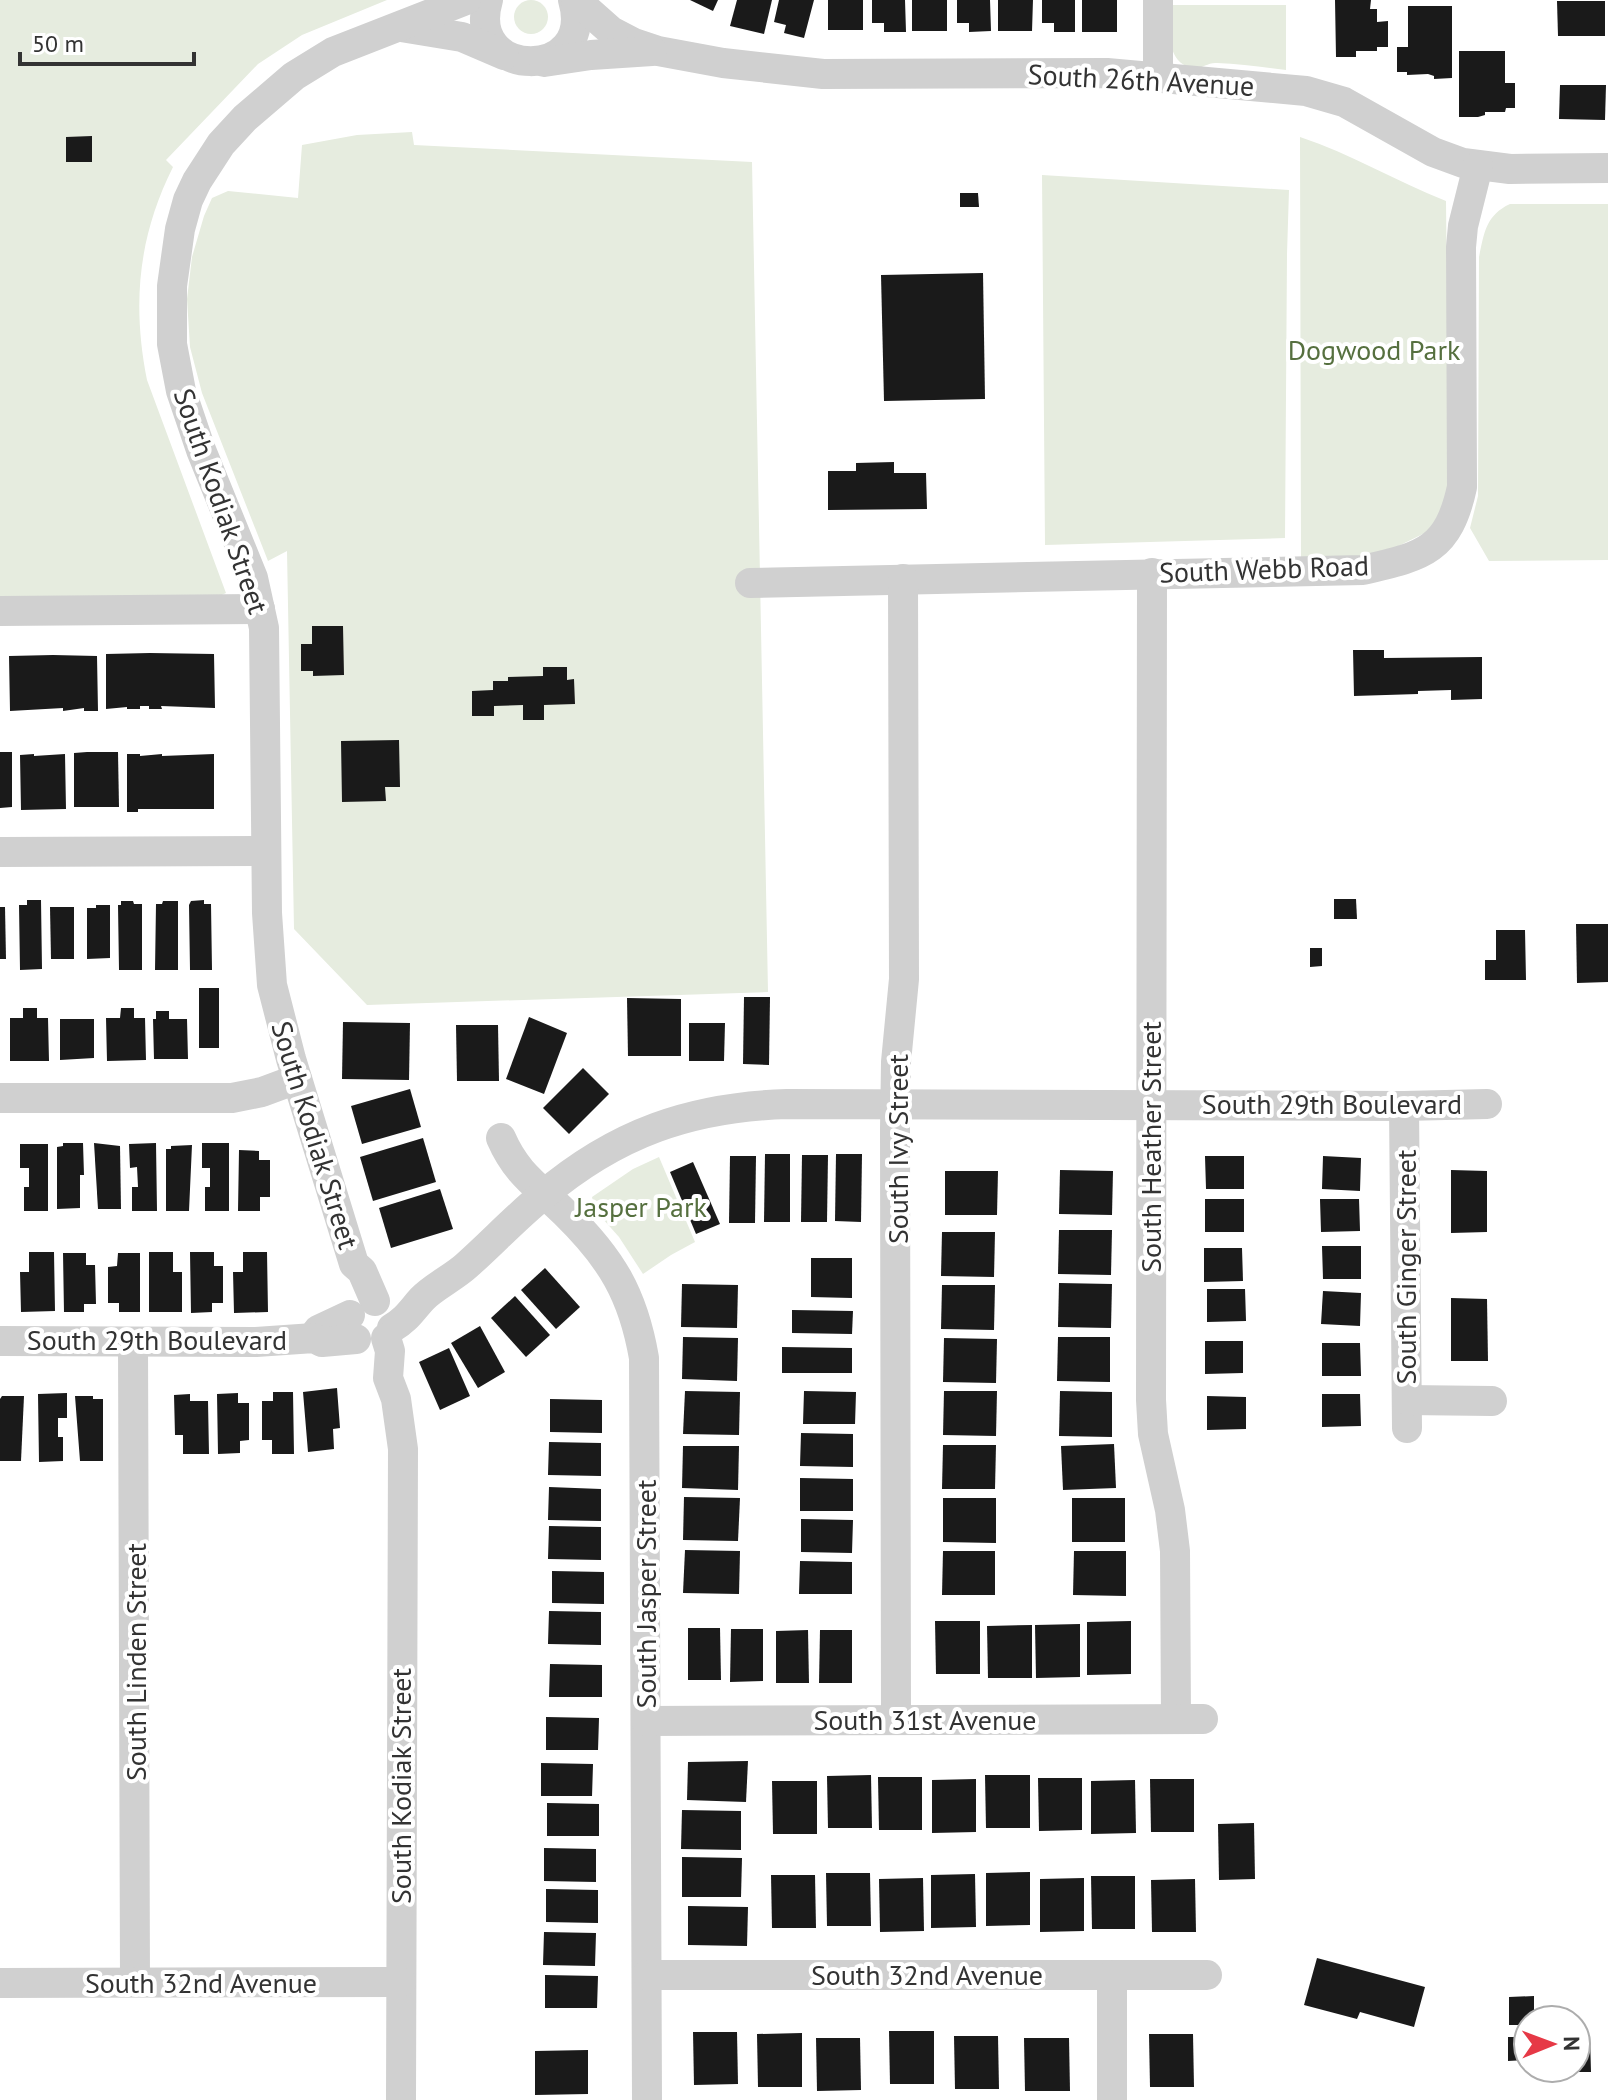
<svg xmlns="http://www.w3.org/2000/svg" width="1608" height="2100" font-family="'PT Sans',sans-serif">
<rect width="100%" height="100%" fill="#fff"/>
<!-- green -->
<g fill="#e6ecdf">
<circle cx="531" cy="17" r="17"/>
<path d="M0,0H387L302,35L258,64L166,160L173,167C138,237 132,304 147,380L226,593L213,599L0,601Z"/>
<path d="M1169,5H1286V70C1263,67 1240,64 1217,63C1208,62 1202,69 1194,68C1164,64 1170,26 1169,5Z"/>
<path d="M412,132L414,145L752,162L768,992L367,1005L294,929L287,551L268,561L202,393L190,347L187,299L192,257L204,216L212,198L228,191L298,198L302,145L357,135Z"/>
<path d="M1300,137C1351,154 1396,181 1446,201L1449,500L1431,530L1372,559L1301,564Z"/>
<path d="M1042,175L1289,190L1287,254L1285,538L1045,545Z"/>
<path d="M1510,204H1608V560L1489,561L1470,528L1478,496L1479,257C1484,233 1486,215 1510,204Z"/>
<path d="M659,1157L695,1242L671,1255L643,1274L619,1237L595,1210L592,1197L633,1169Z"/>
</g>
<!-- building -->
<g fill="#1a1a1a">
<path d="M690,0H718L713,11Z"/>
<path d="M737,0H772L764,34L730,26Z"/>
<path d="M779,0H814L804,38L784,33L786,25L774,22Z"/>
<rect x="828" y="0" width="35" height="30"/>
<path d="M872,0H905L906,32H884V23H872Z"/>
<rect x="912" y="0" width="35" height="31"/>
<path d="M957,0H990L991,31L969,32V23H957Z"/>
<path d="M998,0H1033L1032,31H998Z"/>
<path d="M1042,0H1075V32H1054V23H1042Z"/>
<rect x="1082" y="0" width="35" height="32"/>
<path d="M1335,0H1371L1370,9H1377V22L1388,21V47H1377V51H1356V57H1336Z"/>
<path d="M1557,1H1605V36H1558Z"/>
<path d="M1408,6H1452V78L1434,79V76L1428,74L1407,75V72H1397V47H1408Z"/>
<path d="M1459,51H1505V83H1515V108H1506L1505,112H1485V115L1478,117H1459Z"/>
<path d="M1560,85H1606L1605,120L1559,119Z"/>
<path d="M92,136V162H66V137Z"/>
<path d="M960,193H978L979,207H960Z"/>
<path d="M983,273L985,399L884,401L881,275Z"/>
<path d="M894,462V473H926L927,509L828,510V471H856V463Z"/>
<path d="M312,626H343L344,675L313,676V671H301V644H312Z"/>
<path d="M1353,650H1384V658L1482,657V699L1451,700V690L1418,691V694L1354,696Z"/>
<path d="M150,653L214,654L215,708L161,706L162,709H149V706H140V709H127V707L106,709V654Z"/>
<path d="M53,655L97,656L98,711H84V708L63,711V708L10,711L9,656Z"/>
<path d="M543,667H567V680L574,679L575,704L544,705V720H523V705L494,706V716H472V691L493,690V681H508V677L543,676Z"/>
<path d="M399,740L400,787H385L386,801L342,802L341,741Z"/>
<path d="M0,752H12V807L0,808Z"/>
<path d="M87,752H118L119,807H74V753Z"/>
<path d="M34,754V756L65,754L66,809L21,810L20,755Z"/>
<path d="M127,754H140V756L162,754V756L214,754V809H138V812H127Z"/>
<path d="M1334,899H1356L1357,919H1334Z"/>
<path d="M27,900H41L42,969L20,970L19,905H27Z"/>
<path d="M204,900V904H211L212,970H190L189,905L191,901Z"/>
<path d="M121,901H133L134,904H142V970H119L118,905H121Z"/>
<path d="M163,901H178V970H155L156,904H162Z"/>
<path d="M96,905H110V958L87,959V908H96Z"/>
<path d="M0,907H5L6,959H0Z"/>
<path d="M50,907H74V959H51Z"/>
<path d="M1576,924H1608V982L1577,983Z"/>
<path d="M1496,930H1525L1526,980H1485V960H1496Z"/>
<path d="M1310,948H1322V966L1310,967Z"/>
<rect x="199" y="988" width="20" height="60"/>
<path d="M744,997H770L769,1065L743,1064Z"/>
<path d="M627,998L681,999V1056H628Z"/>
<path d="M23,1008H37V1018H48L49,1061H10V1018H23Z"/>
<path d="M121,1008H134V1018H145L146,1060L107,1061L106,1018H120Z"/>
<path d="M156,1011H169V1019H187L188,1059H154L153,1019H156Z"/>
<path d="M529,1017L567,1033L544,1094L506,1079Z"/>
<path d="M60,1019H94V1058L60,1060Z"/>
<path d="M343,1022L410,1023L409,1080L342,1079Z"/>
<path d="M689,1023H725L724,1061H689Z"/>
<path d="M456,1025H498L499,1081H457Z"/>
<path d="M583,1068L609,1094L569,1134L543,1108Z"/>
<path d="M410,1089L421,1127L362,1144L351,1106Z"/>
<path d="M423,1138L436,1182L373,1201L360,1157Z"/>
<path d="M63,1143H83L84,1175H80V1208L57,1209V1147L63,1146Z"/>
<path d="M94,1143L120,1146L121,1209H98Z"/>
<path d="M156,1143L157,1211H132V1187H138L137,1167L130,1168L129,1144Z"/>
<path d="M202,1143H229V1211H205V1187H210V1168H202Z"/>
<path d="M20,1144H48V1211H24V1187H29V1168H20Z"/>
<path d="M192,1145L189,1211H166V1149H171V1146Z"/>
<path d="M239,1150L259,1151V1160H270V1197H260V1211H238Z"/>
<path d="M765,1154H790V1222H764Z"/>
<path d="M836,1154H862L861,1222L835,1221Z"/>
<path d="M802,1155H828L827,1222H801Z"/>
<path d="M730,1156H756L755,1223H729Z"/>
<path d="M1205,1156H1244V1189H1206Z"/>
<path d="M1323,1156L1361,1158L1360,1191L1322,1189Z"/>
<path d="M693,1162L720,1224L696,1234L670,1172Z"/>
<path d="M1060,1170L1113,1171L1112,1215L1059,1214Z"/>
<path d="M1451,1170L1487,1171V1232L1451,1233Z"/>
<path d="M945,1171H998L997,1215H945Z"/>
<path d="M440,1189L453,1229L391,1248L379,1208Z"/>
<rect x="1205" y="1199" width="39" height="33"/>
<path d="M1320,1199H1359L1360,1231L1321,1232Z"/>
<path d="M1059,1230H1112L1111,1275L1058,1274Z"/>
<path d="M942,1232H995L994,1277L941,1276Z"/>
<path d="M1322,1246H1361V1279H1323Z"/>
<path d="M1204,1248H1242L1243,1281L1204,1282Z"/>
<path d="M29,1252H54L55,1311L21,1312L20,1272H29Z"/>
<path d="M149,1252H173V1272H182V1312H149Z"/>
<path d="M190,1252H214V1266H223V1303H212V1312L191,1313Z"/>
<path d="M243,1252H267L268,1312L234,1313L233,1272H243Z"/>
<path d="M63,1253H86V1265H95L96,1304H84V1312H64Z"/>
<path d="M118,1253H140V1312H119V1303H108V1267L117,1266Z"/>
<path d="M811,1258H852V1298L811,1297Z"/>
<path d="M545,1268L580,1307L556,1329L521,1290Z"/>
<path d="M1059,1283L1112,1284L1111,1328L1058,1327Z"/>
<path d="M682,1284L738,1285L737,1328L681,1327Z"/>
<path d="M942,1285H995L994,1330L941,1329Z"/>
<path d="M1207,1289H1245L1246,1321L1207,1322Z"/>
<path d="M1323,1291L1361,1293L1360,1326L1321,1324Z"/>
<path d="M515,1296L550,1335L526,1357L491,1318Z"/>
<path d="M1451,1298L1487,1299L1488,1361H1451Z"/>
<path d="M792,1310L853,1311L852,1334L792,1333Z"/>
<path d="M480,1326L505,1372L478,1388L451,1343Z"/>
<path d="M683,1337L738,1338L737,1381L682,1379Z"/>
<path d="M1058,1337H1110V1382L1057,1381Z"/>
<path d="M944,1338L997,1339L996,1383L943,1382Z"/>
<path d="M1205,1341H1243V1373L1205,1374Z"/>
<path d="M1322,1343H1360L1361,1376H1322Z"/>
<path d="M782,1347L852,1348V1373H782Z"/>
<path d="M449,1348L470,1396L440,1410L419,1362Z"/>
<path d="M337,1388L340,1428L333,1429L334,1449L308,1452L303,1392Z"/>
<path d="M685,1391L740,1392L739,1435L683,1434Z"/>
<path d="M804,1391L856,1392L855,1424H803Z"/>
<path d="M944,1391H997L996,1436L943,1435Z"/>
<path d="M1060,1391L1112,1392V1437L1059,1436Z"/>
<path d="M273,1392H293L294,1454H272V1440H262V1401H273Z"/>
<path d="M67,1393V1418H58V1437H63V1461L39,1462L38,1394Z"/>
<path d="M238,1393V1403H249V1440L240,1441V1453L218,1454L217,1394Z"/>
<path d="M190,1394V1401H208L209,1454H183V1435H175L174,1395Z"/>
<path d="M1322,1394H1360L1361,1426L1322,1427Z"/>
<path d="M2,1396H24L21,1461H0V1399Z"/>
<path d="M75,1396H93V1399H103V1461H80Z"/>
<path d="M1207,1396L1246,1397V1429L1207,1430Z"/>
<path d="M550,1399L602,1400V1433L550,1432Z"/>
<path d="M801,1433L853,1434V1467L800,1466Z"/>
<path d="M549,1442L601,1443V1476L548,1475Z"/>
<path d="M1114,1444L1116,1488L1063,1490L1061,1446Z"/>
<path d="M943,1445H996L995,1489H942Z"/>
<path d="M683,1446H739L738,1490L682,1488Z"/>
<path d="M800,1478L853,1479V1511H800Z"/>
<path d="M549,1487L601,1489V1521L548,1520Z"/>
<path d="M684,1497L740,1498L738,1541L683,1540Z"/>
<path d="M943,1498H996V1543L943,1542Z"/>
<rect x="1072" y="1498" width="53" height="44"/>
<path d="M801,1519L853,1520L852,1553L801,1552Z"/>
<path d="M549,1526L601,1527V1560L548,1559Z"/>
<path d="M685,1550L740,1551L739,1594L683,1593Z"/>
<path d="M943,1551H995V1595H942Z"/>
<path d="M1074,1551H1126V1596L1073,1595Z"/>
<path d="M800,1561L852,1562V1594H799Z"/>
<path d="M552,1571L604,1572V1604L552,1603Z"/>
<path d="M549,1611L601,1612V1645L548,1644Z"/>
<path d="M935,1621H980V1674H936Z"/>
<path d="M1131,1621V1674L1087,1675V1622Z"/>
<path d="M1080,1624V1677L1036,1678L1035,1625Z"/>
<path d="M1032,1625V1678H988L987,1626Z"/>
<path d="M688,1628H720L721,1680H688Z"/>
<path d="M731,1629H763V1681L730,1682Z"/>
<path d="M808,1630L809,1683H776V1631Z"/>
<path d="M820,1630H852V1683H819Z"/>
<path d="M550,1664L602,1665V1697H549Z"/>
<path d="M546,1717L599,1718L598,1750H546Z"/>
<path d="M748,1761L746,1802L687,1800L688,1762Z"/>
<path d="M541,1763L593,1764L592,1796H541Z"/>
<path d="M871,1775L872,1828H828L827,1776Z"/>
<path d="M985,1775H1030V1828H986Z"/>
<path d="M878,1777H922V1830H879Z"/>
<path d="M1038,1778H1082V1830L1039,1831Z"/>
<path d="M976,1779V1832L932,1833V1780Z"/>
<path d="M1150,1779H1194V1832H1151Z"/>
<path d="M1135,1780L1136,1833L1091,1834V1781Z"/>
<path d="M772,1781H817V1834H773Z"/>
<path d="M547,1803L599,1804V1836H547Z"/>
<path d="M682,1810L741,1811V1850L681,1849Z"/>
<path d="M1254,1823L1255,1879L1219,1880L1218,1824Z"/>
<path d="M544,1848L596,1849V1882L544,1881Z"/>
<path d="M682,1857L742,1858L741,1897H682Z"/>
<path d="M1030,1872V1925L986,1926V1873Z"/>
<path d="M826,1873H870L871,1926H827Z"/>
<path d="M975,1874L976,1927L931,1928V1875Z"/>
<path d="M771,1875H815L816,1928H772Z"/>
<path d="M1091,1876H1135V1929H1092Z"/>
<path d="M923,1878L924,1931L880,1932L879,1879Z"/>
<path d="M1084,1878V1931L1040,1932V1879Z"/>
<path d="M1195,1879L1196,1932H1152L1151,1880Z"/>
<path d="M546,1889L598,1890V1923L546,1922Z"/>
<path d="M688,1906L748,1907L747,1946L688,1945Z"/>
<path d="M544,1932L596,1933L595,1966L543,1965Z"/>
<path d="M1317,1958L1425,1987L1414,2027L1360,2012L1357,2019L1304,2005Z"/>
<path d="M545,1975L598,1976L597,2008H545Z"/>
<path d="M1534,1996V2020H1528V2025H1509V1997Z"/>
<path d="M889,2031H934V2084H890Z"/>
<path d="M693,2032H737L738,2084L694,2085Z"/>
<path d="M802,2033V2087H758L757,2034Z"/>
<path d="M1149,2034H1193L1194,2087H1150Z"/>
<path d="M1590,2035L1591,2072H1563V2068H1576V2036Z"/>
<path d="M954,2036H998L999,2089H955Z"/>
<path d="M1508,2037H1528V2060L1508,2061Z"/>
<path d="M816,2038H860L861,2090L817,2091Z"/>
<path d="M1024,2038H1069L1070,2091H1025Z"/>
<path d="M588,2050V2094L535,2095V2051Z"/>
</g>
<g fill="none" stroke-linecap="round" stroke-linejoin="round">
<!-- minor -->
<g stroke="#d0d0d0" stroke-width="30">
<path d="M488,0C464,81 597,82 573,0"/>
<path d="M576,0L611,31L634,43L658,51L723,63L823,74L1107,73L1306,91L1344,102L1433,152L1463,163L1510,169L1608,168"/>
<path d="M1158,0V77"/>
<path d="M401,27L462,37L504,55"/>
<path d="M544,62L591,55L652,51"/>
<path d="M1152,573L1151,1400L1153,1434L1170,1510L1175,1551L1176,1719"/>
<path d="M750,583L1363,570C1422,556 1448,552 1462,487L1461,247L1463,226L1478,166"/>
<path d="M0,611L260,609"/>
<path d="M0,852L266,851"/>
<path d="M0,1098H232L262,1092L297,1079"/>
<path d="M1404,1106L1407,1428"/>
<path d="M501,1138C517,1175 538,1186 565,1213C611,1258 633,1294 644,1358L647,2100"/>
<path d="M375,1301L362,1271L354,1264L291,1059L272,985L267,913L264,628L253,578L201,450L181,391L172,344V286L180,229L188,200L197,181L221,144L245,118L294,76L333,52L466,0"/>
<path d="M392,1328C407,1319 411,1311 422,1299C432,1288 454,1277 466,1266C492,1243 515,1218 542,1196C616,1133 691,1107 787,1104L1404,1106L1487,1104"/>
<path d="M314,1338L318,1330L350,1315"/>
<path d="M386,1338L390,1351L388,1378L396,1399L403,1449L401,2100"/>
<path d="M0,1341L256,1342L314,1338L322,1342L356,1339"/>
<path d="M133,1342L135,1982"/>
<path d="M1407,1400L1492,1401"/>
<path d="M896,1720L895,1129L896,1062L904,979L903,579"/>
<path d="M646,1721L1203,1719"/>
<path d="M647,1975H1207"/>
<path d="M1112,1975V2100"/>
<path d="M0,1983L401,1982"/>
</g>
</g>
<g text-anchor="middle" stroke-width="8" stroke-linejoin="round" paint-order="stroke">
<!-- street labels -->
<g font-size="28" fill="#333" stroke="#fff">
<text transform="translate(1141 80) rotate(3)" y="10">South 26th Avenue</text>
<text transform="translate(221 501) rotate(71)" y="10">South Kodiak Street</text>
<text transform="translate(1264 569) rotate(-2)" y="10">South Webb Road</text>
<text x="1332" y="1114">South 29th Boulevard</text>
<text transform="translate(315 1135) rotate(73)" y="10">South Kodiak Street</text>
<text transform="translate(1151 1147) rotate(-90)" y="10">South Heather Street</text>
<text transform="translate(898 1149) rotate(-90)" y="10">South Ivy Street</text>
<text transform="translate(1406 1267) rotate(-90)" y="10">South Ginger Street</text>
<text x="157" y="1350">South 29th Boulevard</text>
<text transform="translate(646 1594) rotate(-90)" y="10">South Jasper Street</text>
<text transform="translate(136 1662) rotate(-90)" y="10">South Linden Street</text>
<text x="925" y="1730">South 31st Avenue</text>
<text transform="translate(401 1786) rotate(-90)" y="10">South Kodiak Street</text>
<text x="927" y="1985">South 32nd Avenue</text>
<text x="201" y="1993">South 32nd Avenue</text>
</g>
<!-- park labels -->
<g font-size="28" fill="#56703f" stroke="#fff">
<text x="1374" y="360">Dogwood Park</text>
<text x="641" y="1217">Jasper Park</text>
</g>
</g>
<!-- north arrow -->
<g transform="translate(1552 2044) rotate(89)"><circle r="38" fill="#ffffff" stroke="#adadad" stroke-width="2"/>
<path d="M0-6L14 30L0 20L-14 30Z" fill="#e63946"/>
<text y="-12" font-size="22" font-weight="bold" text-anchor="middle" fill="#333333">N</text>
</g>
<!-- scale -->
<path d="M20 52v12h174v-12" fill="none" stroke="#333333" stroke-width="4"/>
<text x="32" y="52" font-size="24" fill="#333333" stroke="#ffffff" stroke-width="6" paint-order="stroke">50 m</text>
</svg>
